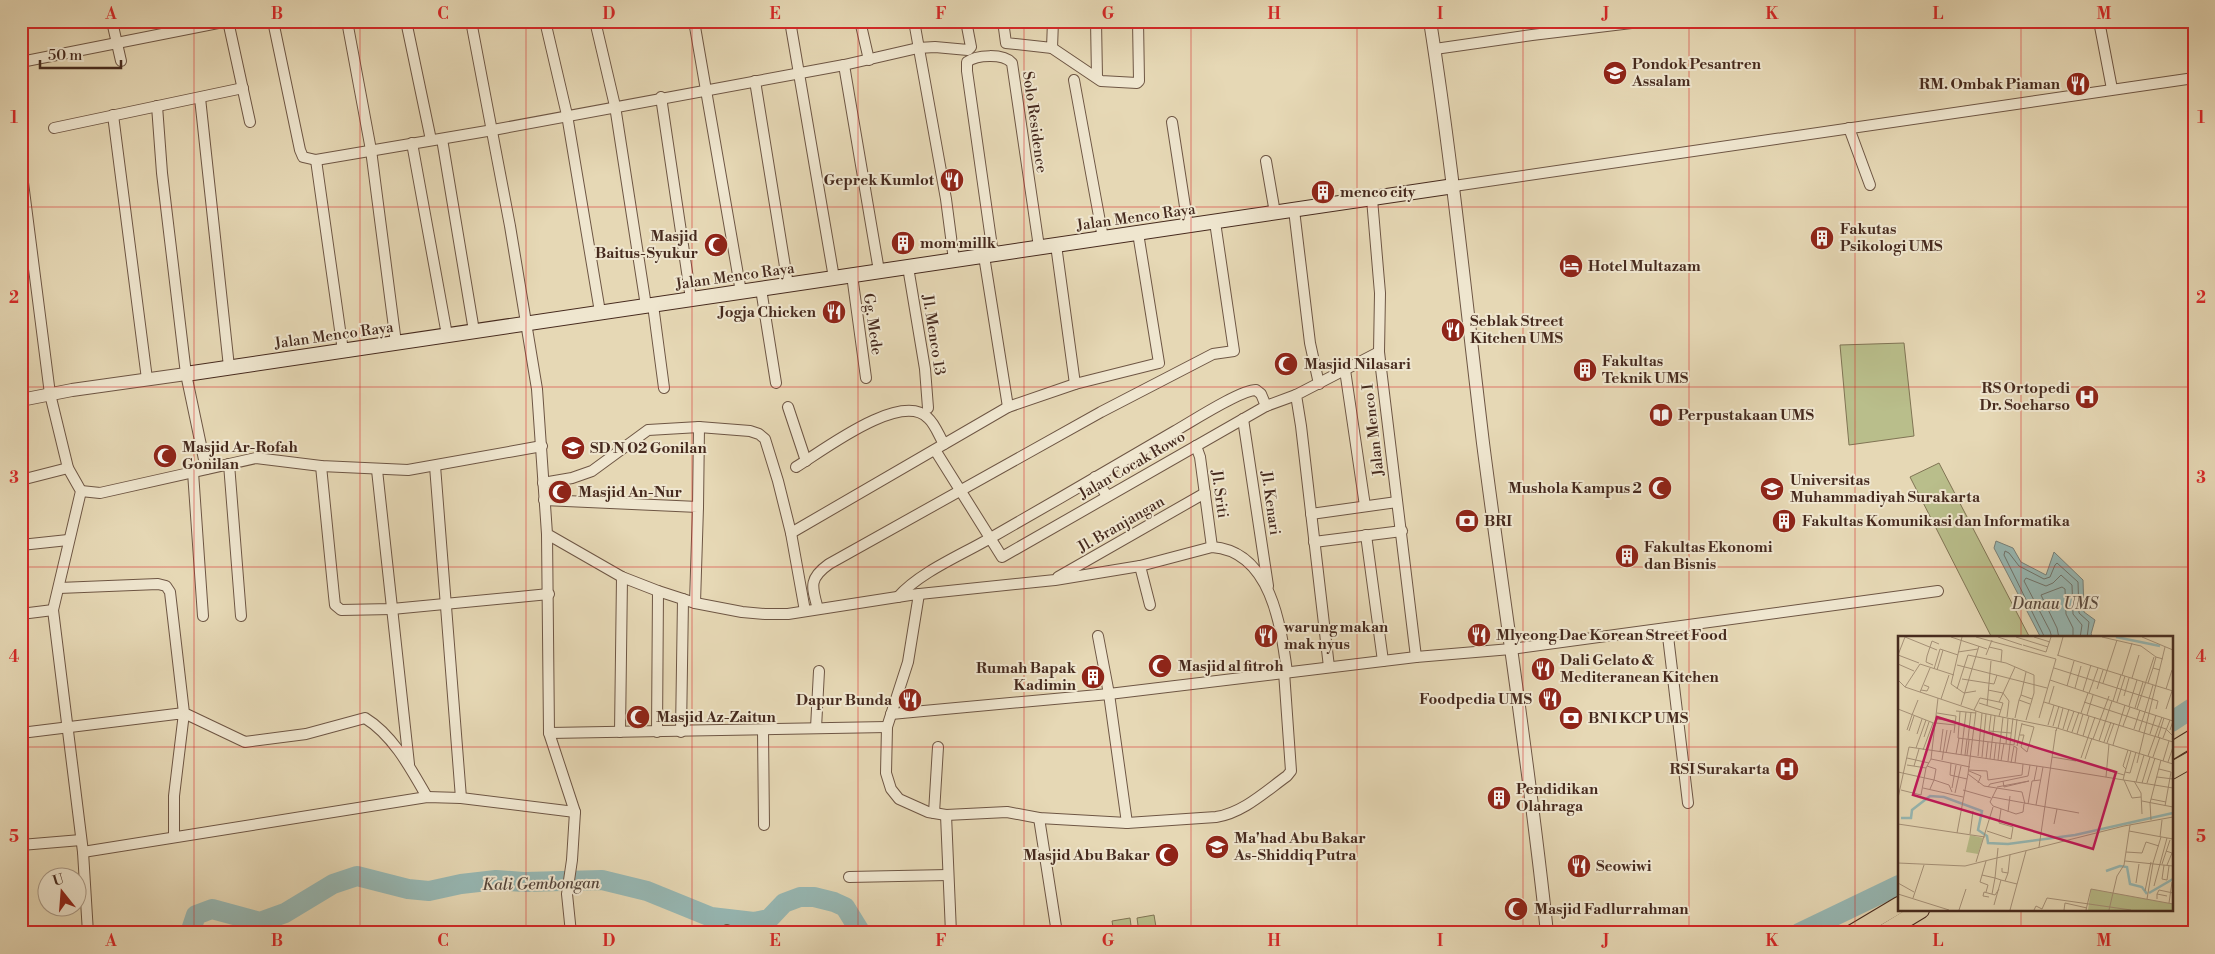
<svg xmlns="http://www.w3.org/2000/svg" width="2215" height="954" font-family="'Libre Bodoni',serif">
<rect width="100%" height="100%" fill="#e6d8b5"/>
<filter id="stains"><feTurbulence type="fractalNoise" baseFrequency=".004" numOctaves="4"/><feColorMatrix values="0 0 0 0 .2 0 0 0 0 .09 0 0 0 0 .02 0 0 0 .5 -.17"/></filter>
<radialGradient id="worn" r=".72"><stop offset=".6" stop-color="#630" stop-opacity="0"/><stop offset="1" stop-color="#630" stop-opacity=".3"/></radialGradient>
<!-- green -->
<g fill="#b9be8b" stroke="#807454">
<path d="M1904,343L1914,436L1849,445L1840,345Z"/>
<path d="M1939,463L2030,638H1992L1910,477Z"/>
<path d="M1154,915L1157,933H1139L1137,918Z"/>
<path d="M1130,918L1132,933H1114L1112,921Z"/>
</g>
<!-- water -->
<path fill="#97b8b4" stroke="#777f78" d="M1996,541L2013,548L2021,562L2046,575L2054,552L2083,580L2084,612L2095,620L2091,634L2094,638H2041L1994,548Z"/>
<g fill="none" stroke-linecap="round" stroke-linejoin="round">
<!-- shore -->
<g stroke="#6e7169" stroke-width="1">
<path d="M2045,638L2004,555L2005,551L2009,553L2019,566L2044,579L2050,577L2055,565L2057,563L2078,582L2079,613L2089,622L2087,638"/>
<path d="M2052,638L2050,631L2024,581L2026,578L2046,586L2053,583L2061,575L2072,585L2073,614L2082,625L2080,638"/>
<path d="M2059,638L2057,628L2041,595L2062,587L2065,589L2066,614L2073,628V638"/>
</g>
<!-- river -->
<g stroke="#97b8b4" stroke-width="20">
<path d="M2171,722L2194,707"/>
<path d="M190,933L196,915L212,909L260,922L285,913L333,884L357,876L408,889L429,891L461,884L496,880L524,882L602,880L647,891L711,917L754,922L769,919L784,903L800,897H814L834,902L845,907L861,933"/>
<path d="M1799,933L1899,885"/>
</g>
<!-- minor casing -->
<g stroke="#6e5644" stroke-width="12">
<g id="minor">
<path d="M228,21L250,122"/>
<path d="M273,21L300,150L303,157L316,160L493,130L844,65L918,48L935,47L968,50L971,47L966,21"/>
<path d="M347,21L371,150L396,343"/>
<path d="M406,21L431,140"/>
<path d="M471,21L510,226L537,389L547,534L622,577L658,591L695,603L742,612L765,614H788L910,595L1055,580L1140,566L1212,547C1271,551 1281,626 1287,672"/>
<path d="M545,21L567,115L600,312"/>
<path d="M595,21L615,106L646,306"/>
<path d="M694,21L741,292"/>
<path d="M790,21L834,278"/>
<path d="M860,21L869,60"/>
<path d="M914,21L946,199L954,260"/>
<path d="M1003,21L1006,43L1052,48L1053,21"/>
<path d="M1096,21L1097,77"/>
<path d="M2099,21L2112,89"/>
<path d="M113,26L121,61"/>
<path d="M1052,48L1101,81L1137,83L1139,81L1138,21"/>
<path d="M1435,49L1532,35L1648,21"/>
<path d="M21,62L223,22"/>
<path d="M844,65L879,271"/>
<path d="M1074,80L1103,238"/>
<path d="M755,81L788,285"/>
<path d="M661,97L691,299"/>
<path d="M200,98L229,367"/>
<path d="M157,106L162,173L186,374L206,469"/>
<path d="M113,115L147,379"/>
<path d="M1172,122L1188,226"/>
<path d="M54,128L243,88"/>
<path d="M1849,128L1870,185"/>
<path d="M442,139L474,331"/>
<path d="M412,143L447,335"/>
<path d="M316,160L343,351"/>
<path d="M1266,161L1275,213"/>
<path d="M21,167L50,394L68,468L81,491L53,610L83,852L88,933"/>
<path d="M1454,186L2194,78"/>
<path d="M1372,199L1380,293L1379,352L1416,657"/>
<path d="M1294,210L1310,343L1319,384"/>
<path d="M1056,245L1075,384"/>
<path d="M993,254L967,71V62C976,55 1003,53 1012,63L1039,247"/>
<path d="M984,256L1008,407"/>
<path d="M908,267L925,369L928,408"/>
<path d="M852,275L866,378"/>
<path d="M761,289L776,383"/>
<path d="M653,305L664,388"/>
<path d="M1345,370L1365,506"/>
<path d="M1266,406L1296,395"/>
<path d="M788,407L806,461"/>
<path d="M1243,419L1268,586"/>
<path d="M1196,446L1200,457L1212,547"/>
<path d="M229,464L241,616"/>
<path d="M321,466L334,596L335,605L341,610L392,609L549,594"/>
<path d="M435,466L461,798"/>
<path d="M796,467C821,452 901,390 928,418C935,424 939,436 944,444"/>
<path d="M377,470L409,764"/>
<path d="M193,472L203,616"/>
<path d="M1095,477L1107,496"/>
<path d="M21,480L68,468"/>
<path d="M543,483L572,478L592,471L648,430L699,427L750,431L759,434L765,439L778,481L791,533L805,611"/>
<path d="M81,491L100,493L256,458L321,466L408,470L542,446"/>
<path d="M544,500L698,507L695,603"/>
<path d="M698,507L699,427"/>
<path d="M1311,514L1397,502"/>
<path d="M791,533L1008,407L1075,384L1159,363L1138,233"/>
<path d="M547,534L549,733L575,812L572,860L567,894L571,933"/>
<path d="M1366,535L1383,661"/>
<path d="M1314,542L1402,531"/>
<path d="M21,545L68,540"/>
<path d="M1140,566L1150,605"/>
<path d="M1058,577L1205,493"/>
<path d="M59,588L158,584L166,586L170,592L184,713L245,742L306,734L365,718C393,735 411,769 427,797"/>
<path d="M919,594L908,662L887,727L886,773L891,789L899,799L928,812L946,815L1007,812L1039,818L1127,823L1216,817C1243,813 1266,791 1287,776L1291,771L1284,672"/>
<path d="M898,597C919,573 959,556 987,540C1050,504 1112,468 1175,431C1191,422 1240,390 1256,390L1261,394L1266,406L1002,557L935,450"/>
<path d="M818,609C812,587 808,579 829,564L1101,412L1213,354L1234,351L1215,222"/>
<path d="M21,614L53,610"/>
<path d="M1667,628L1688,803"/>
<path d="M1098,636L1109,694L1127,823"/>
<path d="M1329,667L1301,426L1296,395L1379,352"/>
<path d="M891,714L1109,694L1416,657L1511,649L1938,591"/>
<path d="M816,728L819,671"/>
<path d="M763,731L764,825"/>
<path d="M620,732L622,577"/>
<path d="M657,732L658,591"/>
<path d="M681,732L683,599"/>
<path d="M21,733L184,713L174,796V837"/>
<path d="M549,733L887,727"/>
<path d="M21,810L22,812"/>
<path d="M934,813L938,747"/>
<path d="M946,815L951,933"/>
<path d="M1039,818L1057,933"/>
<path d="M21,845L81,840"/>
<path d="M83,852L427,797L461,798L575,812"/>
<path d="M849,877L948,875"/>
<path d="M727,930L728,933"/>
</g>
</g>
<!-- tertiary casing -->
<g stroke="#6e5644" stroke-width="14">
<g id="tertiary">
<path d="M1430,21C1452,161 1466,302 1483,443C1504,606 1530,769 1547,933"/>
<path d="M21,400L72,390L186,374"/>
</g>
</g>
<!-- secondary casing -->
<g stroke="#462a1e" stroke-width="16">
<path id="secondary" d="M186,374L1454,186"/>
</g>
<!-- trunk casing -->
<g stroke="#462a1e" stroke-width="18">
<g id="trunk">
<path d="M2171,751L2194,737"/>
<path d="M2171,771L2194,758"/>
<path d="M1852,933L1899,905"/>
<path d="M1883,933L1921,910"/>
</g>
</g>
<!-- minor -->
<use href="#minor" stroke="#efe6cf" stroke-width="10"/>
<!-- tertiary -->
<use href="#tertiary" stroke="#efe6cf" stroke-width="12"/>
<!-- secondary -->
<use href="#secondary" stroke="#efe6cf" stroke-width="14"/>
<!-- trunk -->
<use href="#trunk" stroke="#e6d8b5" stroke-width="16"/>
</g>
<!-- grid -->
<path fill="none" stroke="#d62828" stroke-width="1" stroke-opacity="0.55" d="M194,21V933M360,21V933M526,21V933M692,21V933M858,21V933M1024,21V933M1191,21V933M1357,21V933M1523,21V933M1689,21V933M1855,21V933M2021,21V638M21,207H2194M21,387H2194M21,567H2194M21,747H1899M2171,747H2194M2021,910V933"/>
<!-- icons -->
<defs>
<g id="school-disc" transform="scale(1.25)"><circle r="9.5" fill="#8f2418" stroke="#efe6cf"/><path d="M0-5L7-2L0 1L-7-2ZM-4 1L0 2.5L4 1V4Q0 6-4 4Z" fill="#fff"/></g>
<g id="restaurant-disc" transform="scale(1.25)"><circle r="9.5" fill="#8f2418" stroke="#efe6cf"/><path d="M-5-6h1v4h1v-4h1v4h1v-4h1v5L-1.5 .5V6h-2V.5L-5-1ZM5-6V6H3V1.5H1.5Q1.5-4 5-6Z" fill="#fff"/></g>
<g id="building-disc" transform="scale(1.25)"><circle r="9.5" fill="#8f2418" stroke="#efe6cf"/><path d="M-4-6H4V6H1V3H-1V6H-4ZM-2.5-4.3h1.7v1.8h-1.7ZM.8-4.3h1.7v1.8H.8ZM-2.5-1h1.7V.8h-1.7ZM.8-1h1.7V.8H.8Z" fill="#fff"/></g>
<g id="mosque-disc" transform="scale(1.25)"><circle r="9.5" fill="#8f2418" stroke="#efe6cf"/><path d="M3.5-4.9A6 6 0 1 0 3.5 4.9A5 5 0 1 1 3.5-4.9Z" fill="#fff"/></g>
<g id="hotel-disc" transform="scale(1.25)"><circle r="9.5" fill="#8f2418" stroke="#efe6cf"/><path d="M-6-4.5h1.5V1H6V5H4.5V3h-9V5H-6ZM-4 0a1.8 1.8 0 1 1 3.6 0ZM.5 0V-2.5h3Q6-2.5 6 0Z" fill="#fff"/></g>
<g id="hospital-disc" transform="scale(1.25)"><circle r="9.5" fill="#8f2418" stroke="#efe6cf"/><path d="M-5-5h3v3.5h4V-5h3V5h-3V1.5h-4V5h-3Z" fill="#fff"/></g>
<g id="library-disc" transform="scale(1.25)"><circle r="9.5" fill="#8f2418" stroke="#efe6cf"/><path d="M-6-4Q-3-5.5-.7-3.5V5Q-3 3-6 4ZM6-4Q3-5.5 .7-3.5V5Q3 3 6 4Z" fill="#fff"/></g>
<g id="university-disc" transform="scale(1.25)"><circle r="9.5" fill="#8f2418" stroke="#efe6cf"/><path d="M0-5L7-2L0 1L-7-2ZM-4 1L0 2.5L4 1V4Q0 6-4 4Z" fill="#fff"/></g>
<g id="bank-disc" transform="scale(1.25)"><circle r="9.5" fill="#8f2418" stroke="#efe6cf"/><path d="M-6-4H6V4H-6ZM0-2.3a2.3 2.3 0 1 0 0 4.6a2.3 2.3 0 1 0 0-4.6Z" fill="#fff"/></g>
</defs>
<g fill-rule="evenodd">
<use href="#school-disc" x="1615" y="73"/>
<use href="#restaurant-disc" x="2078" y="84"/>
<use href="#restaurant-disc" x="952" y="180"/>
<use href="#building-disc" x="1323" y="192"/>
<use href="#building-disc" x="1822" y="238"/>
<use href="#building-disc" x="903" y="243"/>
<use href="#mosque-disc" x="716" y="245"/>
<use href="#hotel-disc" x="1571" y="266"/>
<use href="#restaurant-disc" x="834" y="312"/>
<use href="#restaurant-disc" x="1453" y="330"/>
<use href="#mosque-disc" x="1286" y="364"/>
<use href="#building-disc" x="1585" y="370"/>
<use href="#hospital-disc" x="2087" y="397"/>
<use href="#library-disc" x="1661" y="415"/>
<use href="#school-disc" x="573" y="448"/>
<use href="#mosque-disc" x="165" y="456"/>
<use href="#mosque-disc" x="1660" y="488"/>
<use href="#university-disc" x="1772" y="489"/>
<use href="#mosque-disc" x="560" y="492"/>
<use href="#bank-disc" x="1467" y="521"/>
<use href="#building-disc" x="1784" y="521"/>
<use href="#building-disc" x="1627" y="556"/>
<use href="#restaurant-disc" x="1479" y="635"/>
<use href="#restaurant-disc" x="1266" y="636"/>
<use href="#mosque-disc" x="1160" y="666"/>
<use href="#restaurant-disc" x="1543" y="669"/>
<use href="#building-disc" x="1093" y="677"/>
<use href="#restaurant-disc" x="1550" y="699"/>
<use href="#restaurant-disc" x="910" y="700"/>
<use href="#mosque-disc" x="638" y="717"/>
<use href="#bank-disc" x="1571" y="718"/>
<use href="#hospital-disc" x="1787" y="769"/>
<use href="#building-disc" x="1499" y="798"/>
<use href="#university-disc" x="1217" y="847"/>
<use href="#mosque-disc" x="1167" y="855"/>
<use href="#restaurant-disc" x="1579" y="866"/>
<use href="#mosque-disc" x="1516" y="909"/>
</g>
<g text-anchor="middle" stroke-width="4" stroke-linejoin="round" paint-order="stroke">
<!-- poi labels -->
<g font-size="15" font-weight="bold" fill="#462a1e" stroke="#efe6cf" text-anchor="start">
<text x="1632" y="69">Pondok Pesantren<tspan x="1632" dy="17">Assalam</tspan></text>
<text x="2060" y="89" text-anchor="end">RM. Ombak Piaman</text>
<text x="934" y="185" text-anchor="end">Geprek Kumlot</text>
<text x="1340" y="197">menco city</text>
<text x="1840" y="234">Fakutas<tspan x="1840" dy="17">Psikologi UMS</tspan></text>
<text x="698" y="241" text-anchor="end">Masjid<tspan x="698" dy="17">Baitus-Syukur</tspan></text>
<text x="920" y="248">mom millk</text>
<text x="1588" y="271">Hotel Multazam</text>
<text x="816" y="317" text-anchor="end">Jogja Chicken</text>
<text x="1470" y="326">Seblak Street<tspan x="1470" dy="17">Kitchen UMS</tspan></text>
<text x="1602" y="366">Fakultas<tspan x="1602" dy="17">Teknik UMS</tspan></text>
<text x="1304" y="369">Masjid Nilasari</text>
<text x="2070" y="393" text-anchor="end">RS Ortopedi<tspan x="2070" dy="17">Dr. Soeharso</tspan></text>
<text x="1678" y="420">Perpustakaan UMS</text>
<text x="182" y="452">Masjid Ar-Rofah<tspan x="182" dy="17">Gonilan</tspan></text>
<text x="590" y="453">SD N 02 Gonilan</text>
<text x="1790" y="485">Universitas<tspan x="1790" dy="17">Muhammadiyah Surakarta</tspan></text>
<text x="1642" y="493" text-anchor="end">Mushola Kampus 2</text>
<text x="578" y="497">Masjid An-Nur</text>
<text x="1484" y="526">BRI</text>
<text x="1802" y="526">Fakultas Komunikasi dan Informatika</text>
<text x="1644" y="552">Fakultas Ekonomi<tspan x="1644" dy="17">dan Bisnis</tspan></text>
<text x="1284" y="632">warung makan<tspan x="1284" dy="17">mak nyus</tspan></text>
<text x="1496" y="640">Mlyeong Dae Korean Street Food</text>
<text x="1560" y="665">Dali Gelato &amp;<tspan x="1560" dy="17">Mediteranean Kitchen</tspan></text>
<text x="1178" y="671">Masjid al fitroh</text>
<text x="1076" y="673" text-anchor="end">Rumah Bapak<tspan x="1076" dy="17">Kadimin</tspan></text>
<text x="1532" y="704" text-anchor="end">Foodpedia UMS</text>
<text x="892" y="705" text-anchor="end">Dapur Bunda</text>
<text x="656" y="722">Masjid Az-Zaitun</text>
<text x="1588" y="723">BNI KCP UMS</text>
<text x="1770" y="774" text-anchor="end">RSI Surakarta</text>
<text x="1516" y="794">Pendidikan<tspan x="1516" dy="17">Olahraga</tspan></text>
<text x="1234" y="843">Ma'had Abu Bakar<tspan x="1234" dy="17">As-Shiddiq Putra</tspan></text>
<text x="1150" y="860" text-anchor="end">Masjid Abu Bakar</text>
<text x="1596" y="871">Seowiwi</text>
<text x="1534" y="914">Masjid Fadlurrahman</text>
</g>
<!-- street labels -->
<g font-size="15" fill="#462a1e" stroke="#efe6cf">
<text transform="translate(1035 122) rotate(82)" y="5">Solo Residence</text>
<text transform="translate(1136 217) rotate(-8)" y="5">Jalan Menco Raya</text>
<text transform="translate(735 276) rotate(-8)" y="5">Jalan Menco Raya</text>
<text transform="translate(873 324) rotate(82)" y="5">Gg. Mede</text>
<text transform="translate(334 335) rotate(-8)" y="5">Jalan Menco Raya</text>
<text transform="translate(934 335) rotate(81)" y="5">Jl. Menco 13</text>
<text transform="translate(1373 430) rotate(-97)" y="5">Jalan Menco I</text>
<text transform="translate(1132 465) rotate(-30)" y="5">Jalan Cocak Rowo</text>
<text transform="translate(1220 494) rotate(82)" y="5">Jl. Sriti</text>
<text transform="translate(1271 503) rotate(82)" y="5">Jl. Kenari</text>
<text transform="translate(1121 524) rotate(-30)" y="5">Jl. Branjangan</text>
</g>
<!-- water labels -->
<g font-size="16" font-style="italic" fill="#56463c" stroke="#efe6cf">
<text x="2055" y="609">Danau UMS</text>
<text transform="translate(541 883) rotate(-1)" y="6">Kali Gembongan</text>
</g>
</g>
<!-- overview -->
<g transform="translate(1898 636)">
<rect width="275" height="275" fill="#e6d8b5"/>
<path d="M72,199L85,202L80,218L68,216ZM193,253L275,268V274H190Z" fill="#b9be8b"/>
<path fill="none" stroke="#97b8b4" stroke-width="2.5" d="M218,1L262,10M3,182H13L14,174L32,160L46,161L84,175L80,194L89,200L90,207L110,208L177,199L275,177M208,235L222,230L229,231L232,248L244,251L249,258M251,257L275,243"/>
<path fill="none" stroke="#a69279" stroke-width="1" d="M7,1L39,14M53,1L89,13M64,1L53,48L66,57L78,55M78,1L158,23M100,1L124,9M118,1L150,11M136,1L152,6M204,1L243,10L258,21M244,1L275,14M125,9L148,16L153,1M91,11L104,14L103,26M60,16L80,13M0,19L21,27M0,19L7,1M88,19L94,4M159,19L275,55M160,19L165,1M0,28L16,35M35,29L28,26L29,20L34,5L41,8M59,29L149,52M156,32L241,59L237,72M36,33L42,13L60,19M39,34L45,14M262,34L255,32L258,21L265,23M224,39L234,7M234,42L241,19M64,43L96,48L99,39M0,44L7,51L84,77L159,92M152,44L247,76L255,49M245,46L241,59L260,65L258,73M205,47L219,4M250,47L255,32M169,50L176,25M7,51L22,28L56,39M177,52L183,30M59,53L70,19L108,27L136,39V57L128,84M199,53L205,34M268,53L274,34M23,54L29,55L31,51L26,49M90,54L105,57L111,65L109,81M185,55L193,29M22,56L32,32M191,57L200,32M123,59L128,36M226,60L231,42M43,63L51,39M215,65L223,39M101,66L117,31M146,66L275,106M186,66L268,93L275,100M219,66L227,40M81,67L103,74M151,67L156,50M132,68L121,64L123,59L134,63M63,69L81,10M89,70L93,25M231,70L239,44M0,73L38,88M239,73L256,21M268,73L274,55M76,74L82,62L101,66L105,67L101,80M58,75L78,77M78,75L70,138L86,150L124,156L127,168M62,76L60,102L116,109L119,83M39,77L58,80L56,97M183,77L190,57M14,79L20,64M93,79L91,95L113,97M189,79L195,59M117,82L121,64M141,82L158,23M38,83L57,85M38,87L57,89M150,89L156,69M155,90L161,70M225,90L232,71M160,92L165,72M165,93L171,73M236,93L242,74M9,94L14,79M11,95L16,80M158,95L159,92L275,128M169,95L176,75M241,95L247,76L275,85L272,94M174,96L181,76M19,98L24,83M179,98L185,78M252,98L258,79M122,99H126L123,111M185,100L191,80M26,101L31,86M260,101L266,82M265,102L272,84M70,103L73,76M195,103L211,60M201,105L214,65M206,106L213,86M209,107L216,87M108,108L110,82M215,109L227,69M119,110L124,87M123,111L129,116L136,91L124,88M18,112L28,84M25,114L35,87M42,116L45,93M45,116L152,132M48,117L53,94M58,118L61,102M63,119L68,76M67,119L69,103M69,119L71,104M80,120L84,77M250,120L264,81M84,121L88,78M154,121L178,125M255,121L262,101M9,122L31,127M183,122L197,81M33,123L72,131M88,123L90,106M92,123L97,80M187,123L194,102M44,124L49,94M96,124L98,107M100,124L105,81M103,125L106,107M110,125L115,82M265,125L271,105M270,126L275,111M53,127L52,139L69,143M113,127L116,110L119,112L117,127M239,127L267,11M9,129L28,132M16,130L21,113M29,130L38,133L36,144L51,149L54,156M152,132L275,152M228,133L225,130L230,114M261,133L273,136L267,170M71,134L89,135L90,144M209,134L226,139M71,135L83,140L80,147M0,136L36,144L32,153M227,136L233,115M208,141L211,108M259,141L275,143M90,144L124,139L125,128M225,144L227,136L232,137L238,116M226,144L234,162L243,161M105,145L106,151L131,145M136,145L139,130M236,145L243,157L244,178M238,146L246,119M244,147L252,121M249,147L257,122M90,151L92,148L130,140L132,129M99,151L131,145M25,152L65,161M54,152L58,129M99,152L92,166L95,170L118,178L125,176L126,168M3,154L23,159L28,132L33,123L40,62M65,154L93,162M57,157L63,130M94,161L181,177M0,162L11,111L45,116M253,163L268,166M244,165L275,171M130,168L134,145L142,144M138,169L145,131M110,176L112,160M253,184L252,167L263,124M0,188L87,201M156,188L159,173M89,195L113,203L115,191L101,187L103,173M231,195L275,203M59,197L70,138M72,198L75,175M262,201L264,184M141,211L158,94M268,215L274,217L269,229M228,216L244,217L248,206L261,210M88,225L82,246L90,249L88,256M227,225L275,230M78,226L95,171M0,227L67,230L226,190L275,181M255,227L263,201M264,228L272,204M266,229L264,243L269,244L271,230M104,232V236L110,237L107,245M110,237L112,219M84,239L97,242L100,212M0,247L16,256M238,247L241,228M256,250L269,202M247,255L253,226M0,258L51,274M94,258L97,242L103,244M259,258L261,254L275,257M91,261L85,260L86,256L97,259L101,253M15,262L26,229M249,263L255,227M259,263V258L269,260M271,267L274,246M96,269L103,244L119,248M61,274L68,253M112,274L128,215M136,274L138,270L144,273L149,262L233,274M166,274L167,267L189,272M188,274L193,253L275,268M211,274L219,240L226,229L232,189"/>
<path fill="#c2185b" fill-opacity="0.15" stroke="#c2185b" stroke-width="2.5" d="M39,81L218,136L195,213L15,159Z"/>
<rect width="275" height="275" fill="none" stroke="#462a1e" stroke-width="2.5"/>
</g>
<!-- margin -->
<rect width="2215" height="954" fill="none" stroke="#e6d8b5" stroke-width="55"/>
<!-- north arrow -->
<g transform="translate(62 892) rotate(343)"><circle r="24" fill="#efe6cf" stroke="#ab9b88"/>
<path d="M0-4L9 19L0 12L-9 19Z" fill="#8f2418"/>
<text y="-8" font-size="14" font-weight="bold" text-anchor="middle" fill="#462a1e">U</text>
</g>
<!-- scale -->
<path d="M40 60v8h81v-8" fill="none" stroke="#462a1e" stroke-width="2.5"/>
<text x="48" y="60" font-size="15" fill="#462a1e" stroke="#efe6cf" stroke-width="4" paint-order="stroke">50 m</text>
<rect x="28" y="28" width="2160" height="898" fill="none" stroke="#d62828" stroke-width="2"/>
<g font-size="16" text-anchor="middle" font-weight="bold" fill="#d62828">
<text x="111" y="19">A</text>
<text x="277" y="19">B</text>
<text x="443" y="19">C</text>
<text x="609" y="19">D</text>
<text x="775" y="19">E</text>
<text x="941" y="19">F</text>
<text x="1108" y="19">G</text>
<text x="1274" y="19">H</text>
<text x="1440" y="19">I</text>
<text x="1606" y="19">J</text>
<text x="1772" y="19">K</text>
<text x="1938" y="19">L</text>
<text x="2104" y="19">M</text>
<text x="14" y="123">1</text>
<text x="2201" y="123">1</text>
<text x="14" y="303">2</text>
<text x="2201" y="303">2</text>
<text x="14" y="483">3</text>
<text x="2201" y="483">3</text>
<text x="14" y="662">4</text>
<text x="2201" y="662">4</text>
<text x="14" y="842">5</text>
<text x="2201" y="842">5</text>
<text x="111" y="946">A</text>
<text x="277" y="946">B</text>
<text x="443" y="946">C</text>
<text x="609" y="946">D</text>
<text x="775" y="946">E</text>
<text x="941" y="946">F</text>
<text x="1108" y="946">G</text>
<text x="1274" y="946">H</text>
<text x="1440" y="946">I</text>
<text x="1606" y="946">J</text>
<text x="1772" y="946">K</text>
<text x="1938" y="946">L</text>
<text x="2104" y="946">M</text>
</g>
<rect width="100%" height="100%" filter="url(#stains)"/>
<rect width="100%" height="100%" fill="url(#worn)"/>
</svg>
